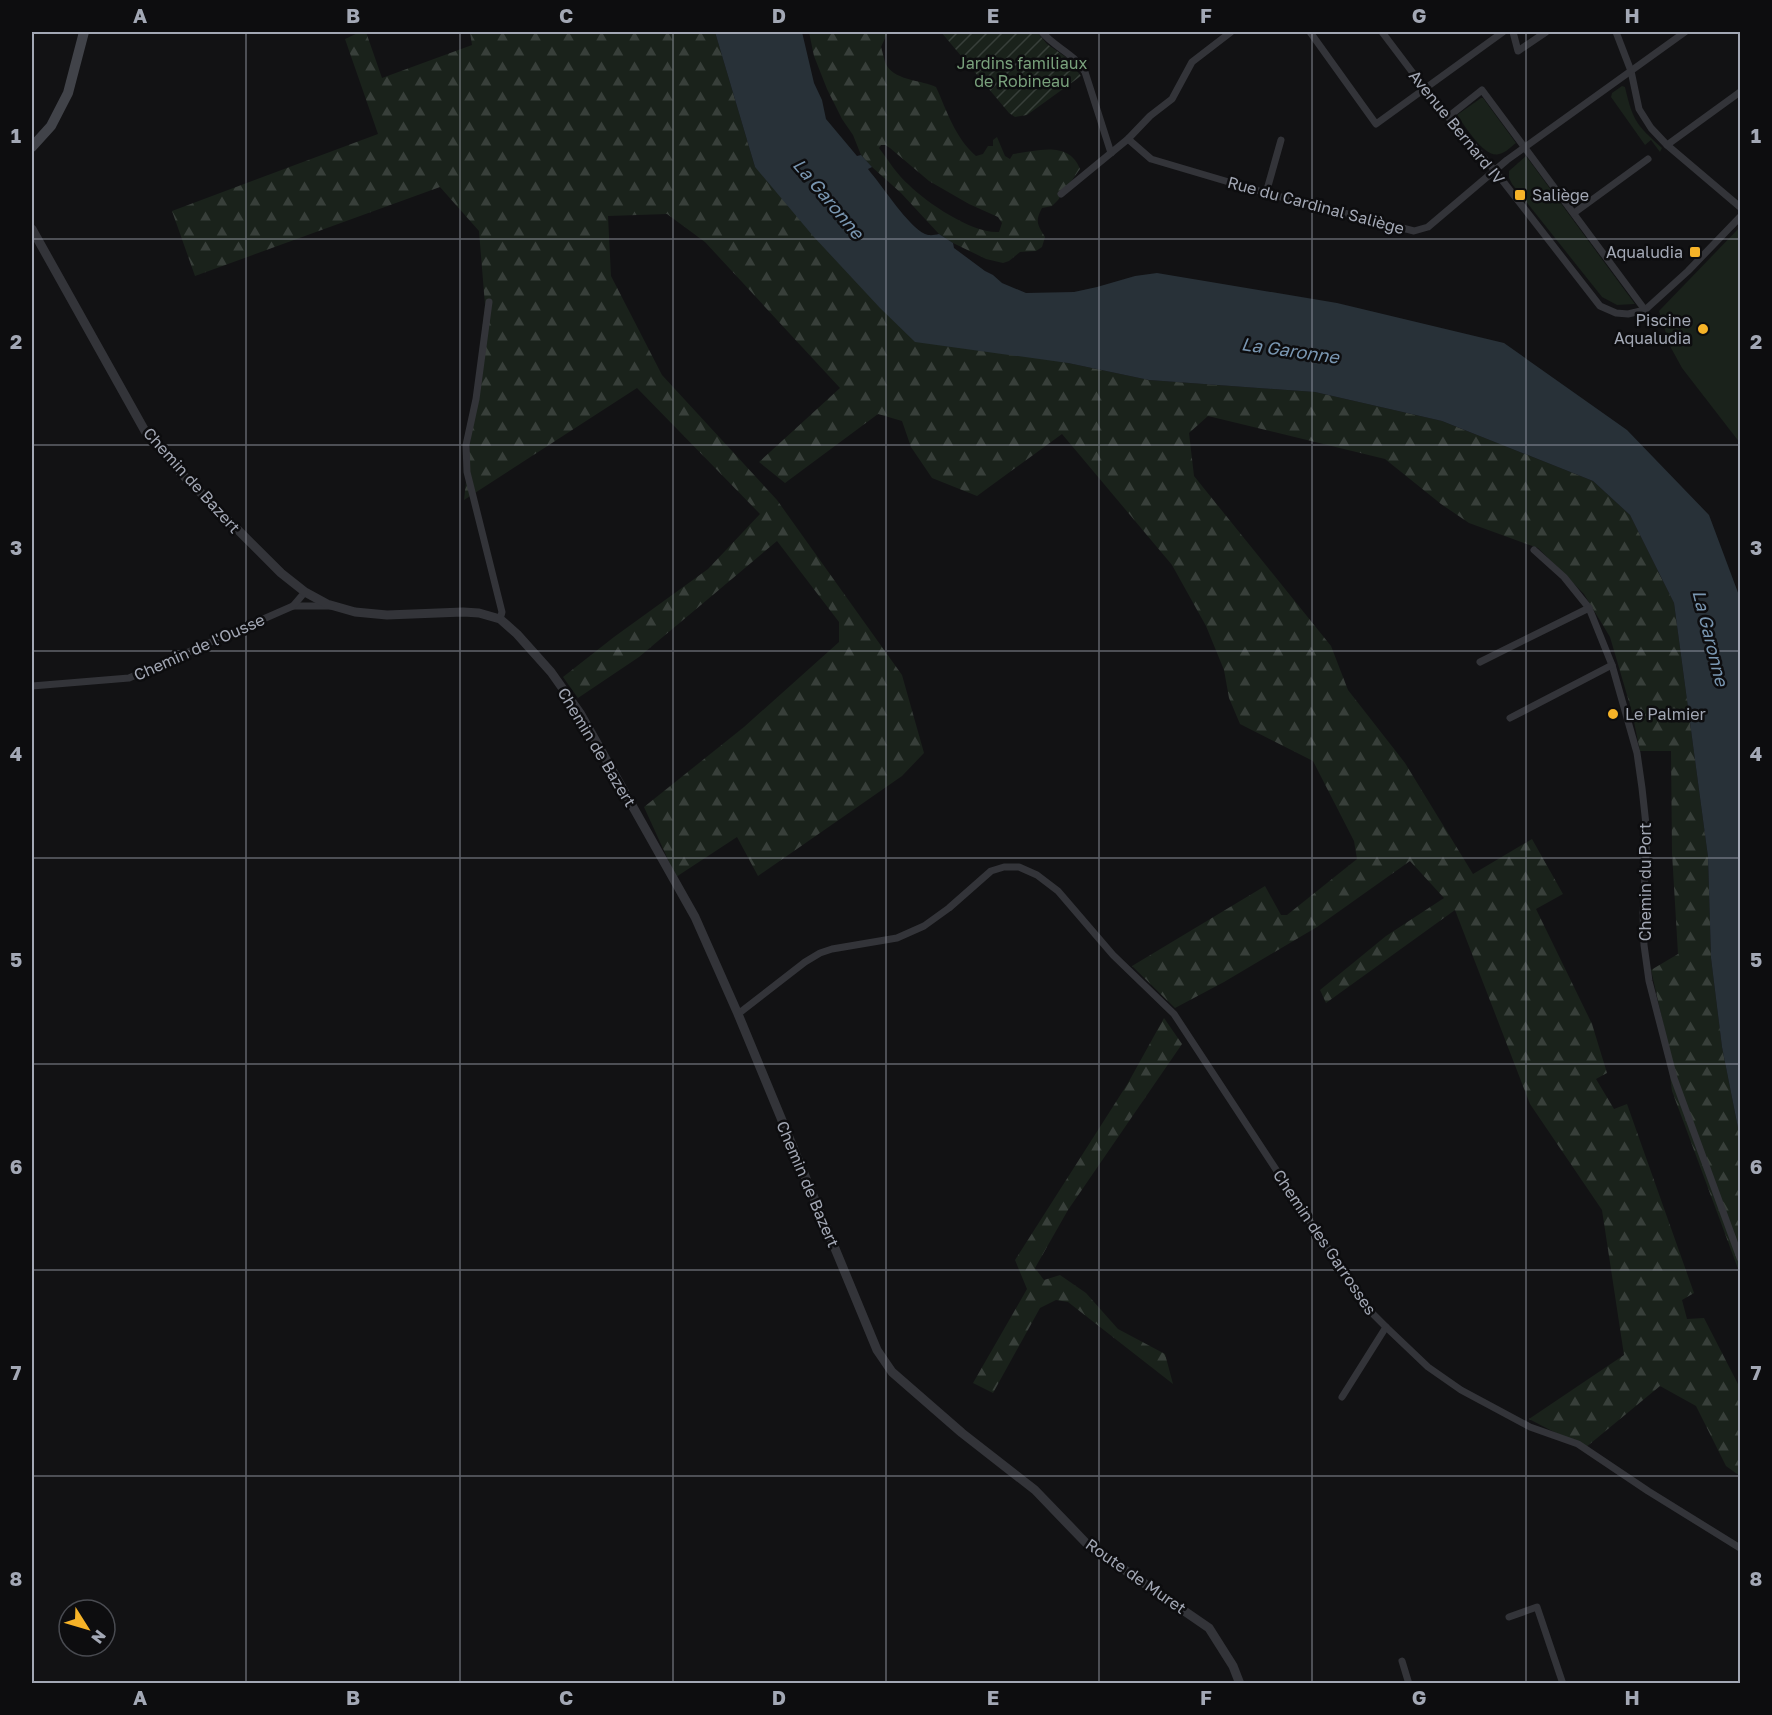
<svg xmlns="http://www.w3.org/2000/svg" width="1772" height="1715" font-family="'Golos Text',sans-serif">
<defs>
<pattern id="forest-firs" width="22" height="20" patternUnits="userSpaceOnUse" patternTransform="scale(1.5)"><rect width="22" height="20" fill="#1a221b"/><path d="M5 1l3.5 6h-7zM16 11l3.5 6h-7z" fill="#383f3a"/></pattern>
<pattern id="garden-furrows" width="10" height="10" patternUnits="userSpaceOnUse" patternTransform="scale(1.5)"><rect width="10" height="10" fill="#1a221b"/><path d="M-1 1l2-2M0 10L10 0M9 11l2-2" fill="none" stroke="#383f3a"/></pattern>
</defs>
<rect width="100%" height="100%" fill="#121214"/>
<!-- grass -->
<g fill="#1a221b">
<path d="M1622,86L1625,87C1633,122 1637,125 1662,148L1660,152L1651,140L1645,145L1611,97L1612,93Z"/>
<path d="M1481,98H1483L1516,143C1511,147 1505,153 1499,154C1485,159 1465,126 1457,115Z"/>
<path d="M1526,156L1635,304L1617,305L1602,297L1512,184L1509,178V171Z"/>
<path d="M1740,227V443L1682,368L1670,346L1659,311Z"/>
</g>
<!-- forest -->
<g fill="url(#forest-firs)" fill-rule="evenodd">
<path d="M360,32H366L382,78L472,45L470,32H715L755,167L1068,363L1149,380L1315,392L1442,421L1593,481L1630,515L1674,603L1708,857L1711,958L1722,1047L1740,1138V1274L1672,1091L1664,1027L1651,970L1678,954L1672,853L1671,751H1640L1632,712L1610,637L1584,594L1538,548L1469,523L1441,504L1385,459L1208,416L1189,433L1194,476L1331,646L1348,690L1405,763L1473,874L1532,839L1563,894L1536,909L1592,1024L1607,1073L1596,1079L1614,1109L1627,1104L1694,1293L1682,1300L1687,1319L1704,1318L1740,1388V1476L1726,1466L1696,1406L1660,1386L1585,1448L1529,1419L1624,1355L1602,1210L1530,1104L1455,910L1326,1003L1320,990L1386,936L1444,898L1410,861L1317,927L1224,982L1175,1008L1132,966L1265,886L1281,915H1287L1357,859L1354,841L1313,761L1240,724L1229,698L1224,670L1206,626L1172,565L1062,434L977,496L932,478L911,447L902,421L878,414L785,483L759,462L840,388L705,242L667,214L608,216L611,276L662,375L777,500L902,675L924,753L902,776L758,876L737,837L676,877L644,807L744,727L839,642V622L777,541L639,657L578,698L563,677L614,637L708,569L760,514L637,388L464,500L485,305L479,231L440,187L195,276L172,211L378,134L345,39Z"/>
<path d="M809,32H888L881,47C883,53 884,61 887,66C897,81 922,80 936,87C947,111 955,138 976,156L983,154L988,146H993V140L997,137L1005,156L1010,159L1013,154C1037,151 1069,140 1080,169L1058,200L1052,206L1042,208C1035,221 1037,224 1045,237L1042,247L1036,251L1020,252L1009,261L1003,263L986,259L953,243L939,234L901,193L872,167L861,155L853,135L842,119L827,89L814,56ZM881,145H885L890,148L929,181L969,204L998,217L1002,223L999,232C973,234 927,203 909,185C897,175 889,161 879,148Z"/>
<path d="M1164,1018L1182,1044L1068,1210L1035,1268L1044,1280L1060,1275L1086,1293L1118,1329L1165,1354L1173,1384L1068,1302L1056,1300L1040,1308L993,1393L973,1383L1027,1289L1015,1260L1128,1083Z"/>
</g>
<!-- garden -->
<path fill="url(#garden-furrows)" d="M941,32H1037L1047,44L1067,58L1081,76L1027,115L1015,117L1009,113Z"/>
<!-- water -->
<path fill="#283138" d="M715,32H802L814,83L822,100L826,119L857,156L861,155L872,167L868,169L871,173C884,188 908,226 925,234C930,236 934,235 939,234L953,243L954,248L985,271L993,275L1002,283L1026,293L1074,292L1097,287L1135,276L1157,273L1337,303L1504,343L1627,430L1709,515L1740,598V1138L1722,1047L1711,958L1708,857L1674,603L1630,515L1593,481L1442,421L1315,392L1149,380L1068,363L915,342L880,308L813,236L755,167Z"/>
<g fill="none" stroke-linecap="round" stroke-linejoin="round">
<!-- minor -->
<g stroke="#333439" stroke-width="7">
<path d="M1042,32C1054,47 1075,54 1085,72L1111,153"/>
<path d="M1310,32L1376,124L1503,32"/>
<path d="M1382,32L1425,89L1495,171L1600,306L1616,313L1628,314L1645,310L1688,271L1740,217"/>
<path d="M1513,32L1518,51L1546,32"/>
<path d="M1616,32L1631,71L1639,109L1651,128L1667,145L1740,207"/>
<path d="M1448,117L1482,90L1645,310"/>
<path d="M1128,139L1151,159L1266,193L1414,231L1428,227L1507,160L1685,32"/>
<path d="M1667,145L1740,92"/>
<path d="M1266,193L1281,140"/>
<path d="M1061,194L1128,139L1150,116L1172,99L1192,62L1231,32"/>
<path d="M1574,213L1648,159"/>
<path d="M489,302L476,399L466,445L467,472L502,612L500,619"/>
<path d="M1534,550L1564,577L1589,608L1612,665L1637,753L1642,788L1647,834L1643,913L1644,945L1649,981L1674,1078L1740,1258"/>
<path d="M293,606H332"/>
<path d="M1480,662L1589,608"/>
<path d="M32,686L129,678L293,606L305,592"/>
<path d="M1510,718L1612,665"/>
<path d="M738,1014L805,962L820,953L832,949L897,938L924,926L949,908L991,871L1004,867H1019L1037,875L1058,891L1113,955L1174,1014L1323,1241L1373,1314L1386,1327L1428,1367L1461,1390L1530,1427L1578,1444L1648,1491L1740,1548"/>
<path d="M1342,1397L1386,1327"/>
<path d="M1509,1617L1537,1607L1563,1684"/>
<path d="M1402,1661L1409,1684"/>
</g>
<!-- tertiary -->
<path stroke="#333439" stroke-width="9" d="M32,229L145,431L179,471L281,573L305,592L327,604L355,612L387,615L463,612L479,613L500,619L517,634L551,672L580,713L695,917L738,1014L877,1350L892,1372L962,1433L1035,1490L1087,1544L1209,1628L1233,1666L1240,1684"/>
<!-- secondary -->
<path stroke="#414349" stroke-width="10" d="M32,147L51,126L68,93L84,32"/>
</g>
<!-- grid -->
<path fill="none" stroke="#a3a8b5" stroke-width="1.5" stroke-opacity="0.55" d="M246,32V1684M460,32V1684M673,32V1684M886,32V1684M1099,32V1684M1312,32V1684M1526,32V1684M32,239H1740M32,445H1740M32,651H1740M32,858H1740M32,1064H1740M32,1270H1740M32,1476H1740"/>
<!-- markers -->
<g fill="#f6b328" stroke="#0d0d0f" stroke-width="2">
<rect x="1514" y="189" width="12" height="12" rx="3"/>
<rect x="1689" y="246" width="12" height="12" rx="3"/>
<circle cx="1703" cy="329" r="6"/>
<circle cx="1613" cy="714" r="6"/>
</g>
<g text-anchor="middle" stroke-width="5" stroke-linejoin="round" paint-order="stroke">
<!-- park labels -->
<g font-size="16" fill="#79a17c" stroke="#0d0d0f">
<text x="1022" y="69">Jardins familiaux<tspan x="1022" dy="18">de Robineau</tspan></text>
</g>
<!-- street labels -->
<g font-size="16" fill="#a3a8b5" stroke="#0d0d0f">
<text transform="translate(1457 127) rotate(51)" y="6">Avenue Bernard IV</text>
<text transform="translate(1316 205) rotate(15)" y="6">Rue du Cardinal Saliège</text>
<text transform="translate(192 480) rotate(48)" y="6">Chemin de Bazert</text>
<text transform="translate(199 647) rotate(-24)" y="6">Chemin de l'Ousse</text>
<text transform="translate(597 747) rotate(59)" y="6">Chemin de Bazert</text>
<text transform="translate(1645 882) rotate(-90)" y="6">Chemin du Port</text>
<text transform="translate(808 1184) rotate(67)" y="6">Chemin de Bazert</text>
<text transform="translate(1325 1242) rotate(56)" y="6">Chemin des Garrosses</text>
<text transform="translate(1136 1576) rotate(35)" y="6">Route de Muret</text>
</g>
<!-- poi labels -->
<g font-size="16" fill="#a3a8b5" stroke="#0d0d0f" text-anchor="start">
<text x="1532" y="201">Saliège</text>
<text x="1683" y="258" text-anchor="end">Aqualudia</text>
<text x="1691" y="326" text-anchor="end">Piscine<tspan x="1691" dy="18">Aqualudia</tspan></text>
<text x="1625" y="720">Le Palmier</text>
</g>
<!-- water labels -->
<g font-size="18" font-style="italic" fill="#7996b1" stroke="#0d0d0f">
<text transform="translate(828 199) rotate(50)" y="6">La Garonne</text>
<text transform="translate(1290 351) rotate(8)" y="6">La Garonne</text>
<text transform="translate(1710 638) rotate(76)" y="6">La Garonne</text>
</g>
</g>
<!-- border -->
<rect width="1772" height="1715" fill="none" stroke="#0d0d0f" stroke-width="66"/>
<!-- north arrow -->
<g transform="translate(87 1628) rotate(127)"><circle r="28" fill="#0d0d0f" stroke="#494b51" stroke-width="1.5"/>
<path d="M0-4.5L10 22L0 15L-10 22Z" fill="#f6b328"/>
<text y="-9" font-size="16" font-weight="bold" text-anchor="middle" fill="#a3a8b5">N</text>
</g>
<rect x="33" y="33" width="1706" height="1649" fill="none" stroke="#a3a8b5" stroke-width="2"/>
<g font-size="20" text-anchor="middle" font-weight="bold" fill="#a3a8b5">
<text x="140" y="23">A</text>
<text x="353" y="23">B</text>
<text x="566" y="23">C</text>
<text x="779" y="23">D</text>
<text x="993" y="23">E</text>
<text x="1206" y="23">F</text>
<text x="1419" y="23">G</text>
<text x="1632" y="23">H</text>
<text x="16" y="143">1</text>
<text x="1756" y="143">1</text>
<text x="16" y="349">2</text>
<text x="1756" y="349">2</text>
<text x="16" y="555">3</text>
<text x="1756" y="555">3</text>
<text x="16" y="761">4</text>
<text x="1756" y="761">4</text>
<text x="16" y="967">5</text>
<text x="1756" y="967">5</text>
<text x="16" y="1174">6</text>
<text x="1756" y="1174">6</text>
<text x="16" y="1380">7</text>
<text x="1756" y="1380">7</text>
<text x="16" y="1586">8</text>
<text x="1756" y="1586">8</text>
<text x="140" y="1705">A</text>
<text x="353" y="1705">B</text>
<text x="566" y="1705">C</text>
<text x="779" y="1705">D</text>
<text x="993" y="1705">E</text>
<text x="1206" y="1705">F</text>
<text x="1419" y="1705">G</text>
<text x="1632" y="1705">H</text>
</g>
</svg>
